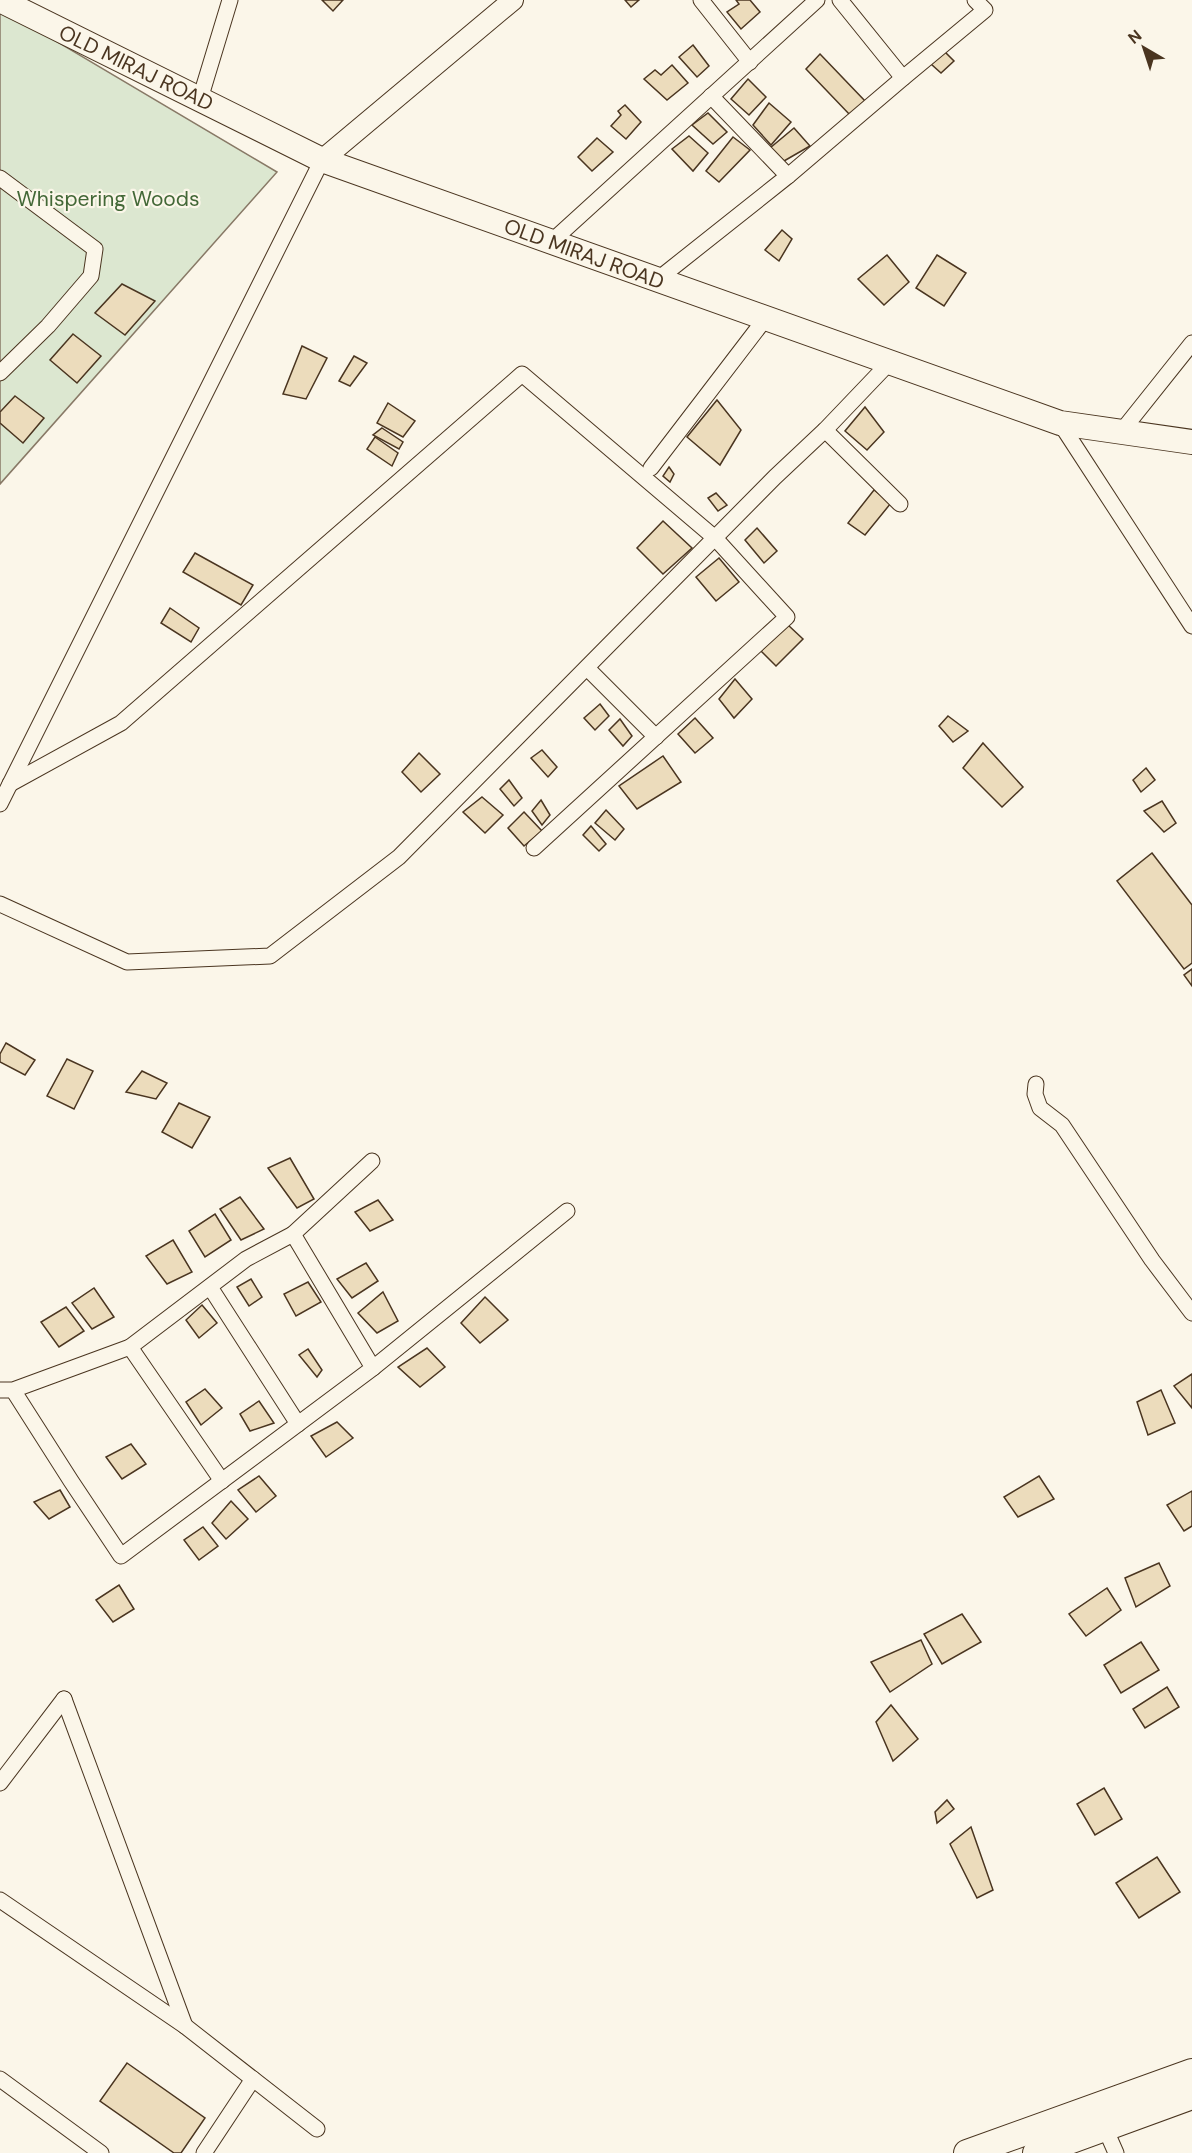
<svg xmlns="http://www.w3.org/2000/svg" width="1192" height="2153" font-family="'DM Sans',sans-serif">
<rect width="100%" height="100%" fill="#fbf6e9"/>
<!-- green -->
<path fill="#dce7d0" stroke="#887966" stroke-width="1.5" d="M0,8L277,172L0,484Z"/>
<!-- building -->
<g fill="#ecdcbc" stroke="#4a3520" stroke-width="1.5">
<path d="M322,0H343L333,11Z"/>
<path d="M625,0H639L631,7Z"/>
<path d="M736,0H750L760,12L741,29L727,12L739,4Z"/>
<path d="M693,45L709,66L697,77L679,57Z"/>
<path d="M945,52L954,61L941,73L931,64Z"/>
<path d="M820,54L865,101L850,115L806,69Z"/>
<path d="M672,65L688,83L667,100L644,79L655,70L661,75Z"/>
<path d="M748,79L766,97L749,115L731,99Z"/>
<path d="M769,103L791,122L771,145L753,125Z"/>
<path d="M625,105L641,122L626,139L611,126L621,115L618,111Z"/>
<path d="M708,113L727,132L713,144L692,125Z"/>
<path d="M794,128L810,146L784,161L770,148Z"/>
<path d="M689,136L708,153L693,171L672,149Z"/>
<path d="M733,137L750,150L719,182L706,171Z"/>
<path d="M597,138L613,152L592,171L578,157Z"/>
<path d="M782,230L792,239L779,261L765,250Z"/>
<path d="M887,255L909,282L884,305L858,279Z"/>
<path d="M937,255L966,273L944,306L916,288Z"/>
<path d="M122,284L155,301L125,335L95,313Z"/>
<path d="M73,334L101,356L77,383L50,360Z"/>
<path d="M302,346L327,358L306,399L283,394Z"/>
<path d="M354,356L367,363L350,386L339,381Z"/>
<path d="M15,396L44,418L23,443L0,423V412Z"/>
<path d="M717,400L741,430L720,465L687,437Z"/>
<path d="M388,403L415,421L403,437L377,423Z"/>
<path d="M865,407L884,432L867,450L845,431Z"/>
<path d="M382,428L403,442L399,449L373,435Z"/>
<path d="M375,437L398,453L392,466L367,449Z"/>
<path d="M669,467L674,474L670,482L663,476Z"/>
<path d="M874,490L891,503L865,535L848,523Z"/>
<path d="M716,493L727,505L718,511L708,498Z"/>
<path d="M663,521L692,548L663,574L637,548Z"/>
<path d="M757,528L777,551L764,563L745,540Z"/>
<path d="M195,553L253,585L241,605L183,572Z"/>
<path d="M719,558L739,582L716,601L696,577Z"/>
<path d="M170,608L199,628L191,642L161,623Z"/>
<path d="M788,625L803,639L776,666L761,651Z"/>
<path d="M735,679L752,699L734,718L719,699Z"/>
<path d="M600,704L609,716L595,730L584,718Z"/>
<path d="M948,716L968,731L953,742L939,726Z"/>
<path d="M695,718L713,738L695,753L678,734Z"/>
<path d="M620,719L632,736L623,746L609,730Z"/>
<path d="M983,743L1023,787L1002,807L963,768Z"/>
<path d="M542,750L557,767L548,777L531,758Z"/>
<path d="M419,753L440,774L421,792L402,772Z"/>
<path d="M663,756L681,782L637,809L619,786Z"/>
<path d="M1146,768L1155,780L1141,792L1133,780Z"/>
<path d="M509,780L522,798L514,806L500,789Z"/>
<path d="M482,797L503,815L485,833L463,812Z"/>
<path d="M541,800L550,815L542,825L532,811Z"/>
<path d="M1162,801L1176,823L1164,832L1144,811Z"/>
<path d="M606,810L624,829L615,840L595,823Z"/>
<path d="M524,812L542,831L524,846L508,828Z"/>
<path d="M591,826L606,844L599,851L583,835Z"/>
<path d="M1152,853L1192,905V963L1184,969L1117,881Z"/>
<path d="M1192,969V986L1184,975Z"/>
<path d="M6,1043L35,1060L25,1075L0,1062V1054Z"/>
<path d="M67,1059L93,1071L74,1109L47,1096Z"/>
<path d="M142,1071L167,1083L156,1099L126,1092Z"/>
<path d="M179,1103L210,1117L192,1148L162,1132Z"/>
<path d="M290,1158L314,1199L297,1208L268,1168Z"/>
<path d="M240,1197L264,1229L241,1240L220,1209Z"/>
<path d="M378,1200L393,1220L370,1231L355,1212Z"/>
<path d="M215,1214L231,1240L205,1257L189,1231Z"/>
<path d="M173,1240L192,1272L167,1284L146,1256Z"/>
<path d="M366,1263L378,1281L352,1298L337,1279Z"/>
<path d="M251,1279L262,1297L249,1306L237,1287Z"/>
<path d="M308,1282L321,1302L296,1316L284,1294Z"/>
<path d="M94,1288L114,1317L92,1329L72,1303Z"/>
<path d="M383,1292L398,1321L377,1333L358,1313Z"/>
<path d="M485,1297L508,1320L480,1343L461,1323Z"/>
<path d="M202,1305L217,1323L199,1338L186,1320Z"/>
<path d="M66,1307L84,1331L59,1347L41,1322Z"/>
<path d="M427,1348L445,1367L420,1387L398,1367Z"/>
<path d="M308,1349L322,1370L317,1377L299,1355Z"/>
<path d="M1192,1374V1408L1174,1386Z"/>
<path d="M205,1389L222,1408L201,1425L186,1402Z"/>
<path d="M1161,1390L1175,1423L1148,1435L1137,1402Z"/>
<path d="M259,1401L274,1423L250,1431L240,1414Z"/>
<path d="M337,1422L353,1438L326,1457L311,1436Z"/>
<path d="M131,1444L146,1464L122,1479L106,1457Z"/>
<path d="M259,1476L276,1496L256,1512L238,1490Z"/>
<path d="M1039,1476L1054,1499L1018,1517L1004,1497Z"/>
<path d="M60,1490L70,1507L49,1519L34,1502Z"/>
<path d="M1192,1491V1526L1184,1531L1167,1505Z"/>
<path d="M231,1501L248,1519L226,1539L212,1523Z"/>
<path d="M203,1527L218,1546L199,1560L184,1540Z"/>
<path d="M1159,1563L1170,1586L1136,1607L1125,1578Z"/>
<path d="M119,1585L134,1609L113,1622L96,1600Z"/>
<path d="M1107,1588L1121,1610L1086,1636L1069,1614Z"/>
<path d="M962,1614L981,1642L942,1664L924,1634Z"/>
<path d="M921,1640L932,1664L890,1692L871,1662Z"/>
<path d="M1141,1642L1159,1670L1121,1693L1104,1665Z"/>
<path d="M1167,1687L1179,1707L1145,1728L1133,1709Z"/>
<path d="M891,1705L918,1739L893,1761L876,1722Z"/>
<path d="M1104,1788L1122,1819L1095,1835L1077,1804Z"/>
<path d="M947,1800L954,1809L937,1823L935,1812Z"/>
<path d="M971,1827L993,1890L977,1898L950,1844Z"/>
<path d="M1157,1857L1180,1892L1139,1918L1116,1883Z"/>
<path d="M127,2063L205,2118L181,2153H174L100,2101Z"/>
</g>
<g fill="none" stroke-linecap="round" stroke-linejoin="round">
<!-- minor casing -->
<g stroke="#4a3520" stroke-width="17">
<g id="minor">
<path d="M701,0L750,62"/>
<path d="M840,0L903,78"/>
<path d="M711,96L788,176"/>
<path d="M200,99L230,0"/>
<path d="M0,178L95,249L91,276L48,326L0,373"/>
<path d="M550,243L817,0"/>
<path d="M657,280L788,176L903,78L985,10L975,0"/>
<path d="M1060,423L1192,626"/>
<path d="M825,430L900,504"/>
<path d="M1121,432L1192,343"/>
<path d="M651,468L765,319"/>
<path d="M587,668L656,737"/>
<path d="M10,784L121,723L522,374L715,538L787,617L534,848"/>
<path d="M0,804L322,160"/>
<path d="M0,904L127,962L270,956L399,857L775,477L825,430L889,363"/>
<path d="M1036,1084L1035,1094L1040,1108L1062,1125L1152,1260L1192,1313"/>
<path d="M293,1234L372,1161"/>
<path d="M210,1287L298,1424"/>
<path d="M130,1347L222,1481"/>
<path d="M373,1368L567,1211"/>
<path d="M0,1390H13L130,1347L246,1259L293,1234L373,1368L121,1556L71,1481L13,1390"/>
<path d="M64,1699L185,2026"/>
<path d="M0,1783L64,1699"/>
<path d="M0,1900L185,2026L317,2129"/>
<path d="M0,2079L101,2153"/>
<path d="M1105,2128L1116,2153"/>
<path d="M204,2153L253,2079"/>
</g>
</g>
<!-- tertiary casing -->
<g stroke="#4a3520" stroke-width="22">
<path id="tertiary" d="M322,160L513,0"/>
</g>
<!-- primary casing -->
<g stroke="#4a3520" stroke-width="26">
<path id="primary" d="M0,0L322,160L1060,423L1192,442"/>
</g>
<!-- trunk casing -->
<g stroke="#4a3520" stroke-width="28">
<g id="trunk">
<path d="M967,2153L1192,2072"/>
<path d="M1036,2153L1192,2096"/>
</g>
</g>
<!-- minor -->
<use href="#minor" stroke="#fbf6e9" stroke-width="15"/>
<!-- tertiary -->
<use href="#tertiary" stroke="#fbf6e9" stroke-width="20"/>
<!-- primary -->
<use href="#primary" stroke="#fbf6e9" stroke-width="24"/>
<!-- trunk -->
<use href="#trunk" stroke="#fbf6e9" stroke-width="26"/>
</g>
<g text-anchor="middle" stroke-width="4.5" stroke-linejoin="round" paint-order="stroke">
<!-- street labels -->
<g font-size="21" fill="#4a3520" stroke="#fbf6e9">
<text transform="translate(136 68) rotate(26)" y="7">OLD MIRAJ ROAD</text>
<text transform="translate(584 254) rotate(20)" y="7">OLD MIRAJ ROAD</text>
</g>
<!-- park labels -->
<g font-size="21" fill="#436837" stroke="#fbf6e9">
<text x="108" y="206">Whispering Woods</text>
</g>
</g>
<!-- north arrow -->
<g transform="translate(1144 48) rotate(321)" stroke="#fbf6e9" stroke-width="4.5" paint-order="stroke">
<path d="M0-4.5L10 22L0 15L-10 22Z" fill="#4a3520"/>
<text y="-9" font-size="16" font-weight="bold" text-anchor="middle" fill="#4a3520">N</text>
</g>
</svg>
